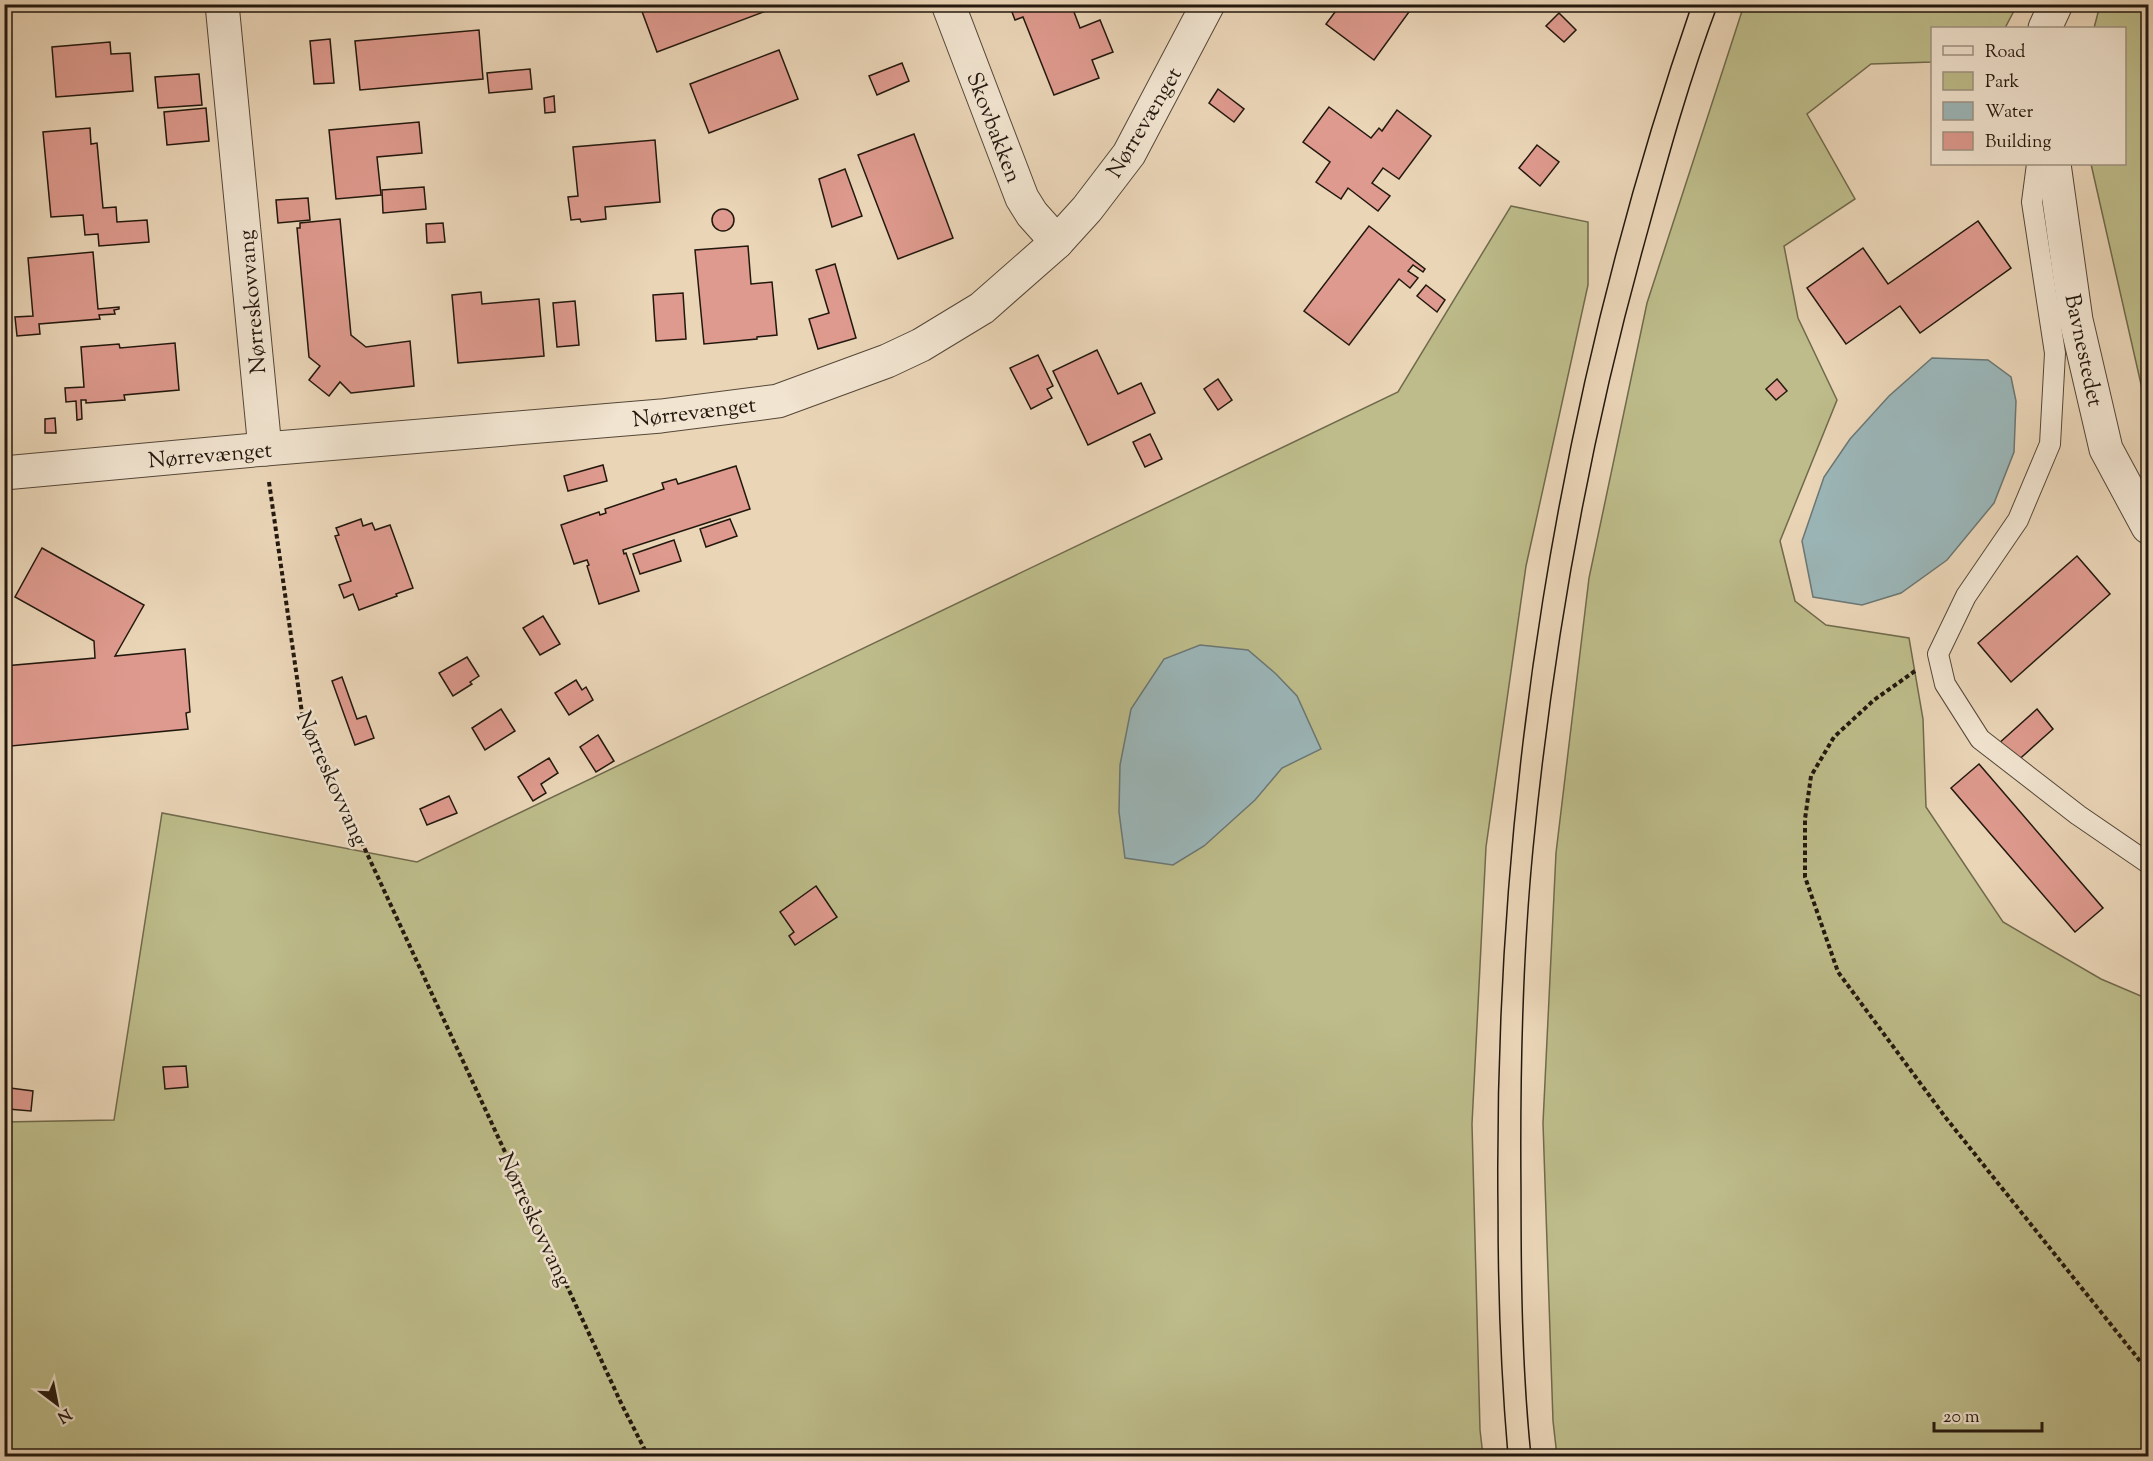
<svg xmlns="http://www.w3.org/2000/svg" width="2153" height="1461" font-family="'Sorts Mill Goudy',serif">
<rect width="100%" height="100%" fill="#ead5b7"/>
<filter id="stains"><feTurbulence type="fractalNoise" baseFrequency=".00333" numOctaves="4"/><feColorMatrix values="0 0 0 0 .2 0 0 0 0 .09 0 0 0 0 .02 0 0 0 .5 -.17"/></filter>
<radialGradient id="worn" r=".72"><stop offset=".6" stop-color="#630" stop-opacity="0"/><stop offset="1" stop-color="#630" stop-opacity=".3"/></radialGradient>
<!-- green -->
<g fill="#bdbc8a" stroke="#706a4c" stroke-width="1.5">
<path d="M1744,5H2017L2005,28H1932V62L1871,64L1807,114L1855,199L1784,246L1798,318L1837,400L1780,541L1795,601L1826,625L1909,638L1923,719L1926,807L2003,922L2101,979L2148,999V1456H1557L1553,1421L1543,1123L1556,853L1589,578L1647,303Z"/>
<path d="M2100,5H2148V415L2091,164H2124V28H2094Z"/>
<path d="M1511,206L1588,222V285L1526,566L1486,847L1472,1124L1480,1430L1483,1456H5L4,1122L114,1120L162,813L417,862L1398,392Z"/>
</g>
<!-- water -->
<g fill="#9bb6b8" stroke="#6b7774" stroke-width="1.5">
<path d="M1932,358L1988,360L2011,377L2016,401L2014,452L1994,503L1947,560L1901,593L1862,605L1813,597L1802,541L1824,477L1850,439L1889,396Z"/>
<path d="M1200,645L1248,650L1276,674L1297,696L1321,749L1282,768L1255,800L1204,846L1173,865L1125,858L1119,812L1120,765L1131,709L1164,659Z"/>
</g>
<!-- building -->
<g fill="#de9a8e" stroke="#23180e" stroke-width="1.5">
<path d="M644,4H772L774,8L657,52L640,6Z"/>
<path d="M1009,4H1071L1080,28L1100,20L1113,52L1092,60L1099,78L1054,95L1023,17L1015,20Z"/>
<path d="M1341,4H1399L1409,12L1374,60L1326,24Z"/>
<path d="M1559,13L1576,30L1564,42L1546,26Z"/>
<path d="M479,30L483,79L360,90L355,41Z"/>
<path d="M330,39L334,83L314,84L310,41Z"/>
<path d="M110,42L111,54L130,53L133,91L56,97L52,47Z"/>
<path d="M779,50L798,99L709,133L690,84Z"/>
<path d="M902,63L909,81L877,95L869,76Z"/>
<path d="M530,69L532,89L489,93L487,73Z"/>
<path d="M199,74L202,105L158,108L155,77Z"/>
<path d="M1218,89L1244,109L1234,122L1209,103Z"/>
<path d="M554,96L555,112L545,113L544,98Z"/>
<path d="M1329,107L1371,138L1379,128L1382,131L1397,110L1431,136L1399,179L1383,168L1372,183L1390,196L1378,211L1348,188L1341,199L1316,182L1330,162L1303,142Z"/>
<path d="M206,108L209,141L167,145L164,112Z"/>
<path d="M419,122L422,153L377,157L381,195L336,199L329,130Z"/>
<path d="M90,128L91,144L97,143L103,208L116,207L117,222L147,220L149,242L99,246L98,234L85,235L83,215L51,217L43,132Z"/>
<path d="M914,134L953,238L898,259L858,155Z"/>
<path d="M655,140L660,202L605,207L606,219L581,222L580,219L571,220L568,197L578,196L573,147Z"/>
<path d="M1537,145L1559,162L1540,186L1519,168Z"/>
<path d="M845,169L862,216L832,227L819,179Z"/>
<path d="M424,187L426,209L383,213L382,190Z"/>
<path d="M308,198L310,220L278,223L276,200Z"/>
<circle cx="723" cy="220" r="11"/>
<path d="M340,219L351,335L366,347L410,341L414,386L351,393L340,382L329,396L309,380L320,366L309,357L297,228H300V223Z"/>
<path d="M1978,221L2011,268L1920,333L1900,306L1846,344L1807,288L1863,248L1888,284Z"/>
<path d="M443,223L445,242L427,243L426,224Z"/>
<path d="M1369,226L1425,269L1423,272L1413,265L1408,271L1418,278L1410,288L1399,279L1349,345L1304,311Z"/>
<path d="M748,246L751,284L772,282L777,335L757,337V339L704,344L695,250Z"/>
<path d="M93,252L98,309L119,307V309L114,310L115,314L99,315L100,319L39,324L40,334L17,336L15,317L33,316L28,258Z"/>
<path d="M835,264L856,338L818,349L809,319L829,313L816,270Z"/>
<path d="M1426,285L1445,300L1437,312L1417,296Z"/>
<path d="M481,292L482,304L539,299L544,356L458,363L452,295Z"/>
<path d="M683,293L686,339L656,341L653,295Z"/>
<path d="M575,301L579,345L557,347L553,303Z"/>
<path d="M175,343L179,390L124,395L125,400L86,403V400H81L82,419L77,420L76,401L66,402L65,388L84,387L81,347L119,344L120,348Z"/>
<path d="M1097,350L1118,394L1141,383L1155,413L1088,445L1053,371Z"/>
<path d="M1038,355L1053,386L1047,389L1052,398L1031,409L1010,368Z"/>
<path d="M1218,379L1232,400L1218,410L1204,389Z"/>
<path d="M1777,379L1787,391L1776,400L1766,389Z"/>
<path d="M55,418L56,433H45V419Z"/>
<path d="M1150,434L1162,459L1145,467L1133,442Z"/>
<path d="M603,465L607,481L568,491L564,476Z"/>
<path d="M736,466L750,509L623,550L624,554L626,553L639,591L599,604L587,566L589,565L587,560L574,564L561,525L599,512L600,515L606,513L605,509L664,489L662,483L676,479L678,484Z"/>
<path d="M361,519L363,526L372,523L375,530L390,525L413,588L396,594L397,596L359,610L353,594L344,598L339,585L351,581L335,536L339,535L336,528Z"/>
<path d="M730,519L737,536L706,547L700,529Z"/>
<path d="M674,540L681,561L640,574L633,554Z"/>
<path d="M42,548L144,605L115,656L185,649L190,712L186,713L188,729L11,746L9,729L4,730V666L95,658L94,641L15,597Z"/>
<path d="M2077,556L2110,594L2011,682L1978,643Z"/>
<path d="M543,616L560,644L540,655L523,628Z"/>
<path d="M467,657L479,676L470,682L472,684L453,696L439,673Z"/>
<path d="M342,677L357,719L366,716L374,738L355,745L332,681Z"/>
<path d="M576,680L582,690L586,687L593,700L569,715L555,693Z"/>
<path d="M501,709L515,731L485,750L472,728Z"/>
<path d="M2037,709L2053,729L2014,764L1997,745Z"/>
<path d="M598,735L614,761L596,772L580,747Z"/>
<path d="M549,758L558,773L541,784L546,793L533,801L518,777Z"/>
<path d="M1979,764L2103,908L2075,932L1951,788Z"/>
<path d="M449,796L457,813L427,825L420,809Z"/>
<path d="M816,886L837,917L795,945L789,936L794,932L780,912Z"/>
<path d="M186,1066L188,1087L165,1089L163,1067Z"/>
<path d="M10,1088L33,1091L31,1111L8,1109Z"/>
</g>
<g fill="none" stroke-linecap="round" stroke-linejoin="round">
<!-- service casing -->
<g stroke="#554738" stroke-width="22">
<path id="service" d="M2037,164L2032,202L2055,353L2050,444L2018,520L1966,596L1938,654L1945,684L1980,739L2078,815L2148,863"/>
</g>
<!-- minor casing -->
<g stroke="#554738" stroke-width="35">
<g id="minor">
<path d="M222,4L265,449"/>
<path d="M948,4L1022,198L1032,214L1057,242"/>
<path d="M2045,28L2056,4"/>
<path d="M2054,164L2076,320L2106,449L2148,527"/>
<path d="M4,473L265,449L661,416L778,401L887,361L921,345L982,308L1057,242L1087,209L1129,154L1208,4"/>
</g>
</g>
<!-- path -->
<g stroke="#23180e" stroke-width="4" stroke-dasharray="4.5 3" stroke-linecap="butt">
<path d="M269,482L302,713L622,1405L648,1456"/>
<path d="M1915,671L1874,700L1834,737L1811,776L1805,819V877L1838,972L1946,1118L2148,1371"/>
</g>
<!-- service -->
<use href="#service" stroke="#f1e4d0" stroke-width="20"/>
<!-- minor -->
<use href="#minor" stroke="#f1e4d0" stroke-width="33"/>
<!-- tram -->
<g stroke="#23180e" stroke-width="1.5">
<path d="M1508,1456C1501,1375 1498,1294 1498,1212C1493,802 1558,392 1692,4"/>
<path d="M1531,1456C1522,1368 1521,1279 1521,1190C1520,1077 1522,962 1533,849C1553,645 1589,443 1644,245C1666,165 1688,83 1718,4"/>
</g>
</g>
<g text-anchor="middle" stroke-width="5" stroke-linejoin="round" paint-order="stroke">
<!-- street labels -->
<g font-size="22" fill="#23180e" stroke="#f1e4d0">
<text transform="translate(1143 122) rotate(-59)" y="8">Nørrevænget</text>
<text transform="translate(995 127) rotate(69)" y="8">Skovbakken</text>
<text transform="translate(251 302) rotate(-95)" y="8">Nørreskovvang</text>
<text transform="translate(2085 350) rotate(78)" y="8">Bavnestedet</text>
<text transform="translate(694 411) rotate(-7)" y="8">Nørrevænget</text>
<text transform="translate(210 454) rotate(-5)" y="8">Nørrevænget</text>
<text transform="translate(333 778) rotate(66)" y="8">Nørreskovvang</text>
<text transform="translate(536 1219) rotate(65)" y="8">Nørreskovvang</text>
</g>
</g>
<!-- margin -->
<rect width="2153" height="1461" fill="none" stroke="#ead5b7" stroke-width="24"/>
<rect x="6" y="6" width="2141" height="1449" fill="none" stroke="#23180e" stroke-width="3"/>
<rect x="12" y="12" width="2129" height="1437" fill="none" stroke="#23180e" stroke-width="1.5"/>
<!-- legend -->
<rect x="1931" y="27" width="195" height="138" fill="#f1e4d0" stroke="#9f9282" stroke-width="1.5"/>
<rect x="1943" y="46" width="30" height="9" fill="#f1e4d0" stroke="#9f9282" stroke-width="1.5"/>
<text x="1985" y="57" font-size="18" fill="#23180e">Road</text>
<rect x="1943" y="72" width="30" height="18" fill="#bdbc8a" stroke="#9f9282" stroke-width="1.5"/>
<text x="1985" y="87" font-size="18" fill="#23180e">Park</text>
<rect x="1943" y="102" width="30" height="18" fill="#9bb6b8" stroke="#9f9282" stroke-width="1.5"/>
<text x="1985" y="117" font-size="18" fill="#23180e">Water</text>
<rect x="1943" y="132" width="30" height="18" fill="#de9a8e" stroke="#9f9282" stroke-width="1.5"/>
<text x="1985" y="147" font-size="18" fill="#23180e">Building</text>
<!-- north arrow -->
<g transform="translate(57 1404) rotate(148)" stroke="#f1e4d0" stroke-width="4.5" paint-order="stroke">
<path d="M0-4.5L10 22L0 15L-10 22Z" fill="#23180e"/>
<text y="-9" font-size="16" font-weight="bold" text-anchor="middle" fill="#23180e">N</text>
</g>
<!-- scale -->
<path d="M1934 1422v9h108v-9" fill="none" stroke="#23180e" stroke-width="3"/>
<text x="1943" y="1422" font-size="18" fill="#23180e" stroke="#f1e4d0" stroke-width="4.5" paint-order="stroke">20 m</text>
<rect width="100%" height="100%" filter="url(#stains)"/>
<rect width="100%" height="100%" fill="url(#worn)"/>
</svg>
